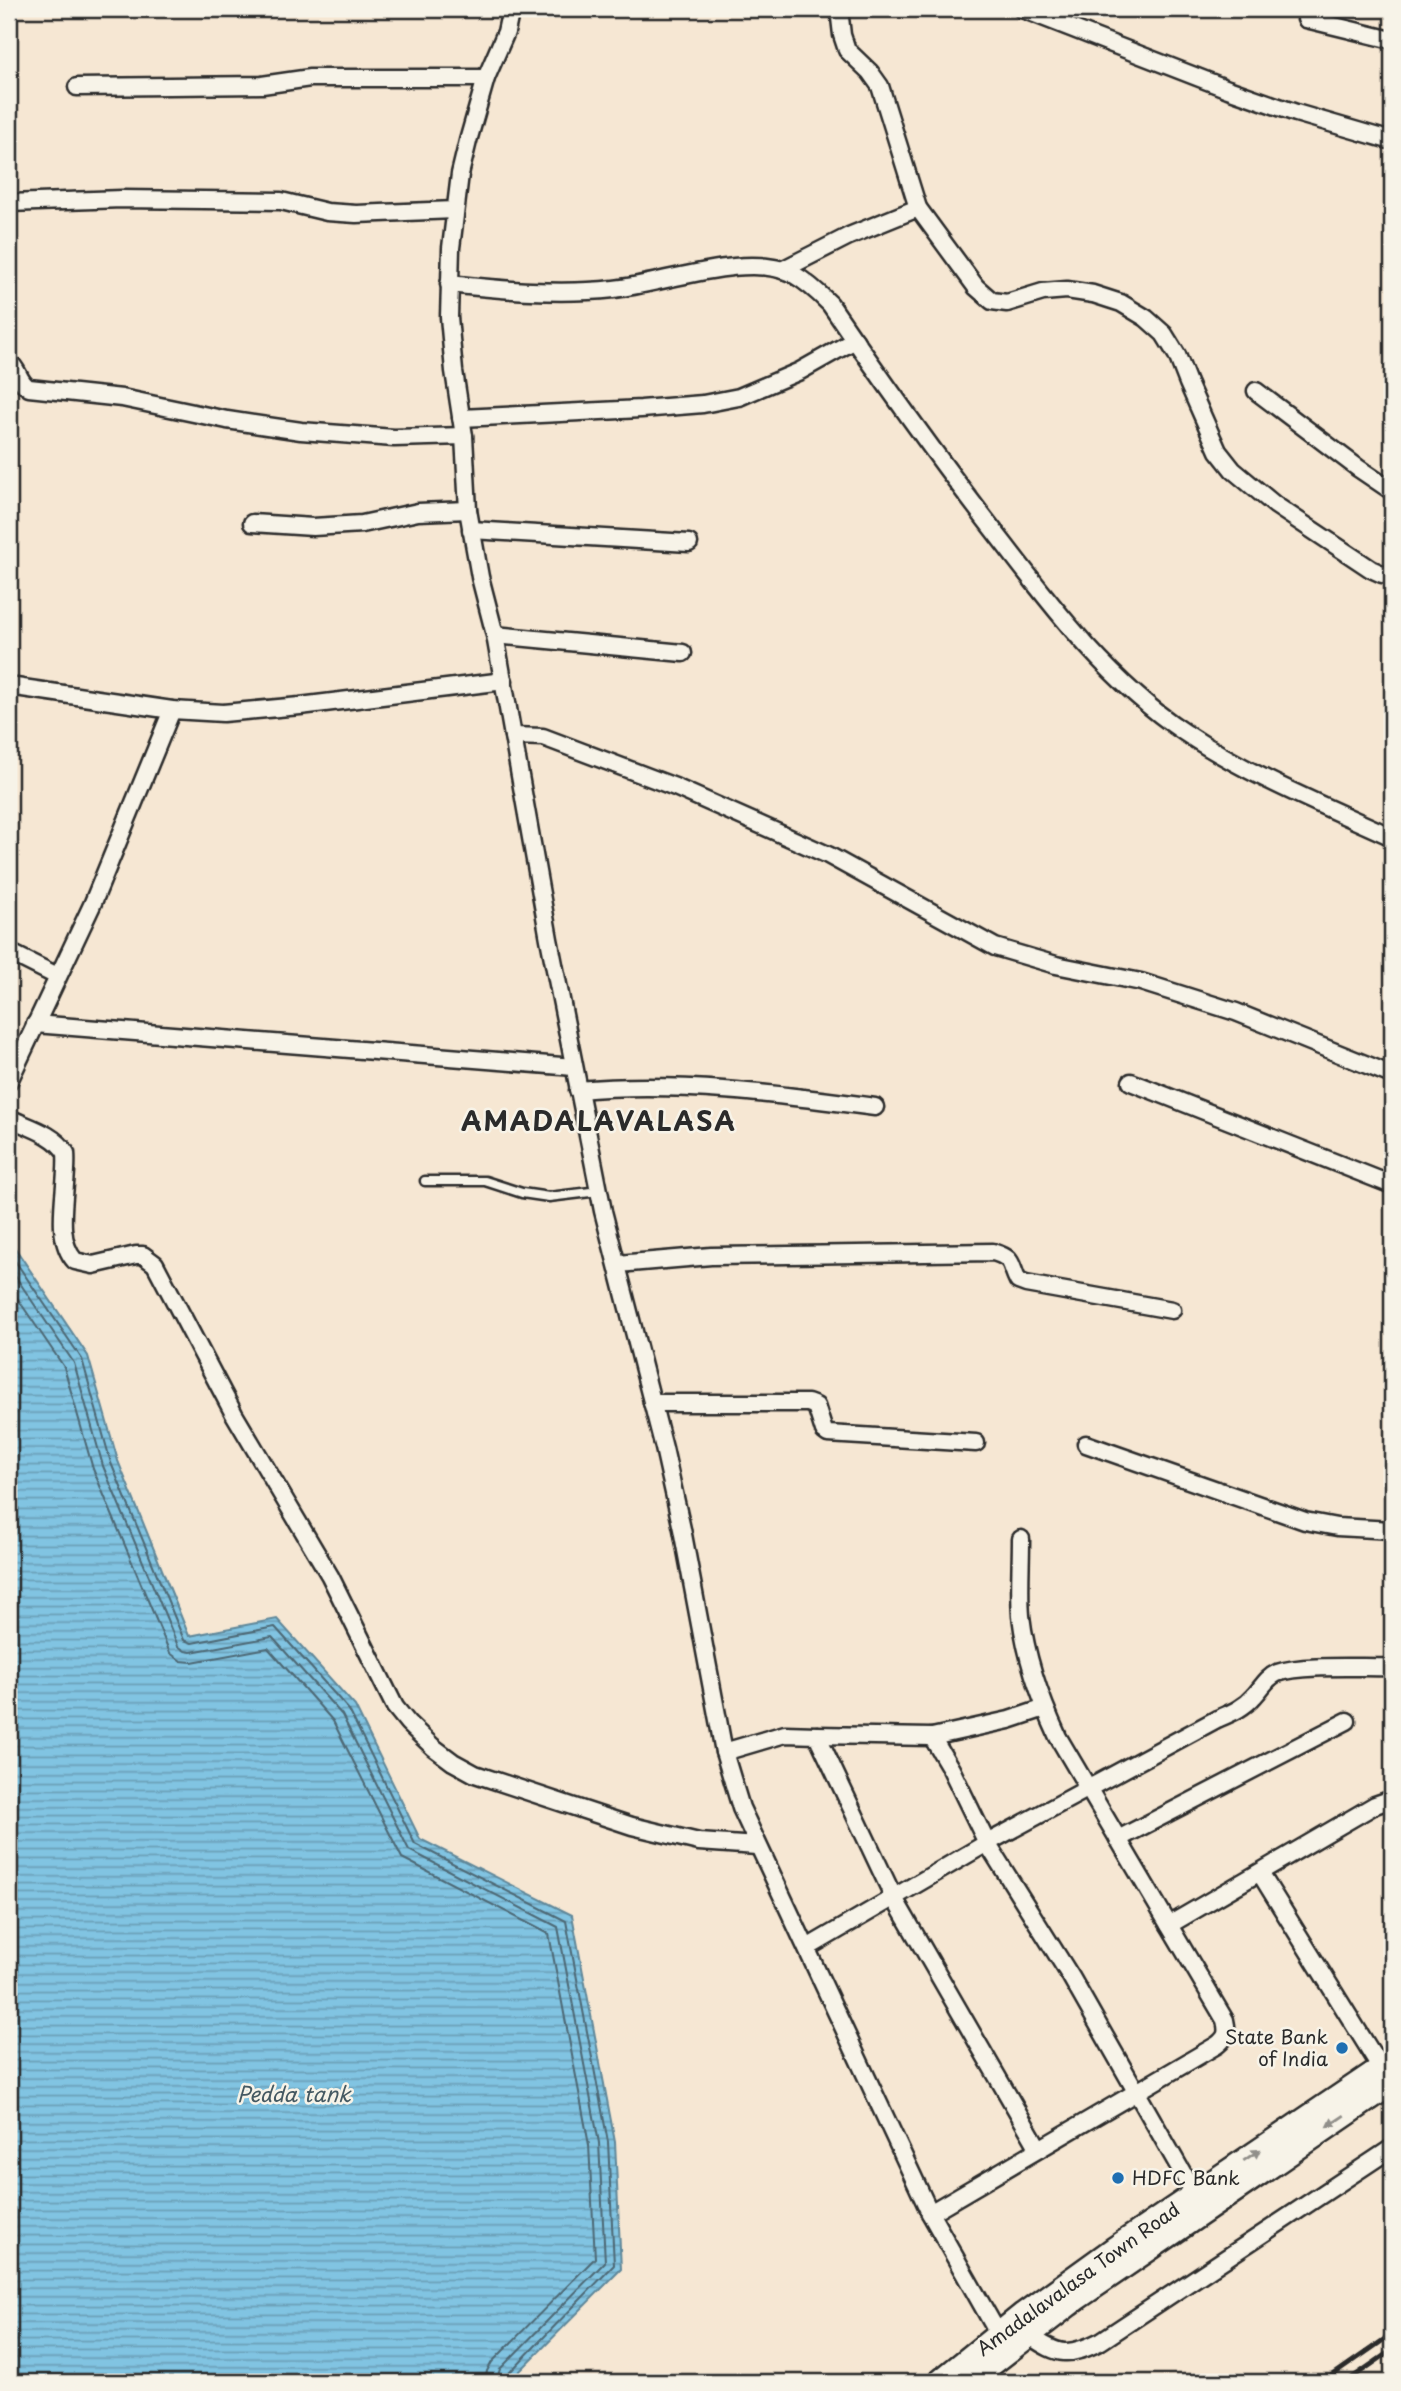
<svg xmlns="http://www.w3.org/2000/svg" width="1401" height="2391" font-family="'Playpen Sans',sans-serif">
<defs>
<pattern id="water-rules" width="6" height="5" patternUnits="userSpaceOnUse" patternTransform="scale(1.75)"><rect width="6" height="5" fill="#81c4e2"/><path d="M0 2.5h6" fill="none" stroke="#6a9fb7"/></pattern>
</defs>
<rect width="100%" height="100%" fill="#f6e7d3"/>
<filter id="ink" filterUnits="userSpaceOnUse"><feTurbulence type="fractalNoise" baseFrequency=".0143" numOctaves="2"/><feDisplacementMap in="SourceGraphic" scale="14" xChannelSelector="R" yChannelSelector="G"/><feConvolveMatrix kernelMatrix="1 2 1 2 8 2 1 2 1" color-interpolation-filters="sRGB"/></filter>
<g filter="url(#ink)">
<!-- water -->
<path fill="url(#water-rules)" stroke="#5f8799" stroke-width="2" d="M9,1239L88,1356L118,1461L189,1636L277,1619L355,1706L420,1839L572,1915L615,2142L621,2269L509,2382H9Z"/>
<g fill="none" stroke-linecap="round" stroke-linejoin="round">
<!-- shore -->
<g stroke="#4d6874" stroke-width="2">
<path d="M9,1252L82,1359L111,1463L184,1640L192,1643L275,1627L349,1710L415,1844L566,1921L608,2142L614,2265L507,2375L505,2382"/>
<path d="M9,1267L74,1363L103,1466L178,1646L185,1651L191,1652L272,1637L342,1715L409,1850L558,1927L599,2143L605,2262L500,2369L496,2382"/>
<path d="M9,1286L64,1367L93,1469L170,1653L181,1661L192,1662L268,1648L333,1721L402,1858L549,1934L589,2145L595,2258L492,2362L487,2371L485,2382"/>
</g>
<!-- lane casing -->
<g stroke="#2b2b2b" stroke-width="13">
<path id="lane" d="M425,1181H485L522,1193L549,1197L599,1191"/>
</g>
<!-- street casing -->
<g stroke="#2b2b2b" stroke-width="21">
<g id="street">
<path d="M511,9L506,32L486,78L468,141L460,174L451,248L449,317L454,371L464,436L468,510L480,577L495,635L549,939L603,1211L664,1448L682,1529L724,1752L741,1808L930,2213L1003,2342"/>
<path d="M839,9L842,35L847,50L870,72L880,86L918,208L976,287L992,301L1007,303L1043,292L1067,290L1093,294L1121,303L1146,318L1164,334L1177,355L1188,383L1218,451L1233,470L1275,505L1371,569L1382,574L1392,576"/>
<path d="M1022,9L1228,89L1296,113L1392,141"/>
<path d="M1306,19L1392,40"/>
<path d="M77,87L262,85L310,78H486"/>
<path d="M9,203L122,199L281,201L327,212L356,214L455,210"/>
<path d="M782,270L849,236L918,208"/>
<path d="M449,284C504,290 559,295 614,289C663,284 748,251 793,274C807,282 819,293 830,304C886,386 944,467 1005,545C1057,613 1112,684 1184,732C1248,775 1322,805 1392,837"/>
<path d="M9,362C19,369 18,382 29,388L122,398L227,420L301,431L394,438L464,436"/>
<path d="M1256,391L1358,468L1392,491"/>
<path d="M461,418L641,409L703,404L739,397L800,371L855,340"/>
<path d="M252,523L313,527L362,524L418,512L468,510"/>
<path d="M471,530L689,543"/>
<path d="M495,635L683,653"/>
<path d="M9,686L172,710L223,713L300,706L504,681"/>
<path d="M513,736L543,737L675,787L828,855L995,947L1056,965L1141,982L1236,1012L1392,1075"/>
<path d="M9,952L57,976"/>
<path d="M35,1024L574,1067"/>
<path d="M9,1081L92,905L172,710"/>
<path d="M1131,1082L1392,1185"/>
<path d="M578,1090C677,1081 777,1094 875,1107"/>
<path d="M9,1118C28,1127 55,1134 66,1153C69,1185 52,1236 75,1261L93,1265L136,1255H143L155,1264L234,1414L330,1576L395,1707L408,1723L433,1747L453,1762L475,1774L632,1826L699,1842L757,1846"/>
<path d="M618,1264L711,1256L993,1252C1015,1259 1009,1263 1018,1281L1026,1284L1172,1310"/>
<path d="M652,1403H808L816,1406L824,1431L828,1434L976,1443"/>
<path d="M1086,1444L1305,1521L1337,1527L1392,1530"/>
<path d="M817,1735L932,1737L1009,1720L1045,1708"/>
<path d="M932,1737L951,1769L987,1843L1071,1977L1194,2193"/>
<path d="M724,1752L785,1734L817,1735L894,1898L1039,2149"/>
<path d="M1118,1839L1347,1721"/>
<path d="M1260,1873L1381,2068"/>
<path d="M1169,1925L1375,1805L1392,1799"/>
<path d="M807,1948L987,1843L1217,1719C1231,1713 1244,1708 1254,1696C1262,1688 1266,1678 1277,1673C1303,1664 1363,1668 1392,1667"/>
<path d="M930,2213L1217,2045C1227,2037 1228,2033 1225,2020L1058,1737C1040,1698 1026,1659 1021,1616C1019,1591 1021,1565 1021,1539"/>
<path d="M1030,2336C1059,2356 1069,2357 1101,2341L1392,2148"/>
</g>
</g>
<!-- secondary casing -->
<g stroke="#2b2b2b" stroke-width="28">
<g id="secondary">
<path d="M940,2382L1024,2314L1114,2249L1392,2061"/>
<path d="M968,2382L1077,2298L1392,2083"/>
</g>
</g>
<!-- lane -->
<use href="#lane" stroke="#f7f3e8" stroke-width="8"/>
<!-- street -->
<use href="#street" stroke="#f7f3e8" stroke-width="16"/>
<!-- secondary -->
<use href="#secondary" stroke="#f7f3e8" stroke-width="23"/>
<!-- rail -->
<g stroke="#2b2b2b" stroke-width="5">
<path d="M1323,2382L1392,2334"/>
<path d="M1346,2382L1392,2350"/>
</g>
</g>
<!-- one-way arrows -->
<defs><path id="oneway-solid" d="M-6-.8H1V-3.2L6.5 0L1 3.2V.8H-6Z" transform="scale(1.75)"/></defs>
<g fill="#918f8a">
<use href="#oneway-solid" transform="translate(1336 2121) rotate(146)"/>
<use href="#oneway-solid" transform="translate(1252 2155) rotate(-34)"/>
</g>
</g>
<!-- markers -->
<g fill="#1f6fb2" stroke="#f7f3e8" stroke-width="2.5">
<circle cx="1342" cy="2048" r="7"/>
<circle cx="1118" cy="2178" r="7"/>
</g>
<g text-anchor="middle" stroke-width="5" stroke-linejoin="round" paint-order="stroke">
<!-- poi labels -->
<g font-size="19" fill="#2b2b2b" stroke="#f7f3e8" text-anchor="end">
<text x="1328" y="2044">State Bank<tspan x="1328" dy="22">of India</tspan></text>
<text x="1132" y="2185" text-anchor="start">HDFC Bank</text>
</g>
<!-- street labels -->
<g font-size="19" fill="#2b2b2b" stroke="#f7f3e8">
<text transform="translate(1078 2279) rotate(-36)" y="7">Amadalavalasa Town Road</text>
</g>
<!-- water labels -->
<g font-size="21" font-style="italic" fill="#455962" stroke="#f7f3e8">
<text x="294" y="2102">Pedda tank</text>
</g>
<!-- district labels -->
<g font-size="26" font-weight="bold" letter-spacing="2" fill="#2b2b2b" stroke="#f7f3e8">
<text x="599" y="1131">AMADALAVALASA</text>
</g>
</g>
<!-- margin -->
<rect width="1401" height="2391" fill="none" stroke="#f7f3e8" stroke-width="35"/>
<rect x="18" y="18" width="1366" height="2356" fill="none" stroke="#2b2b2b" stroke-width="2.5" filter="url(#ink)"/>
</svg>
